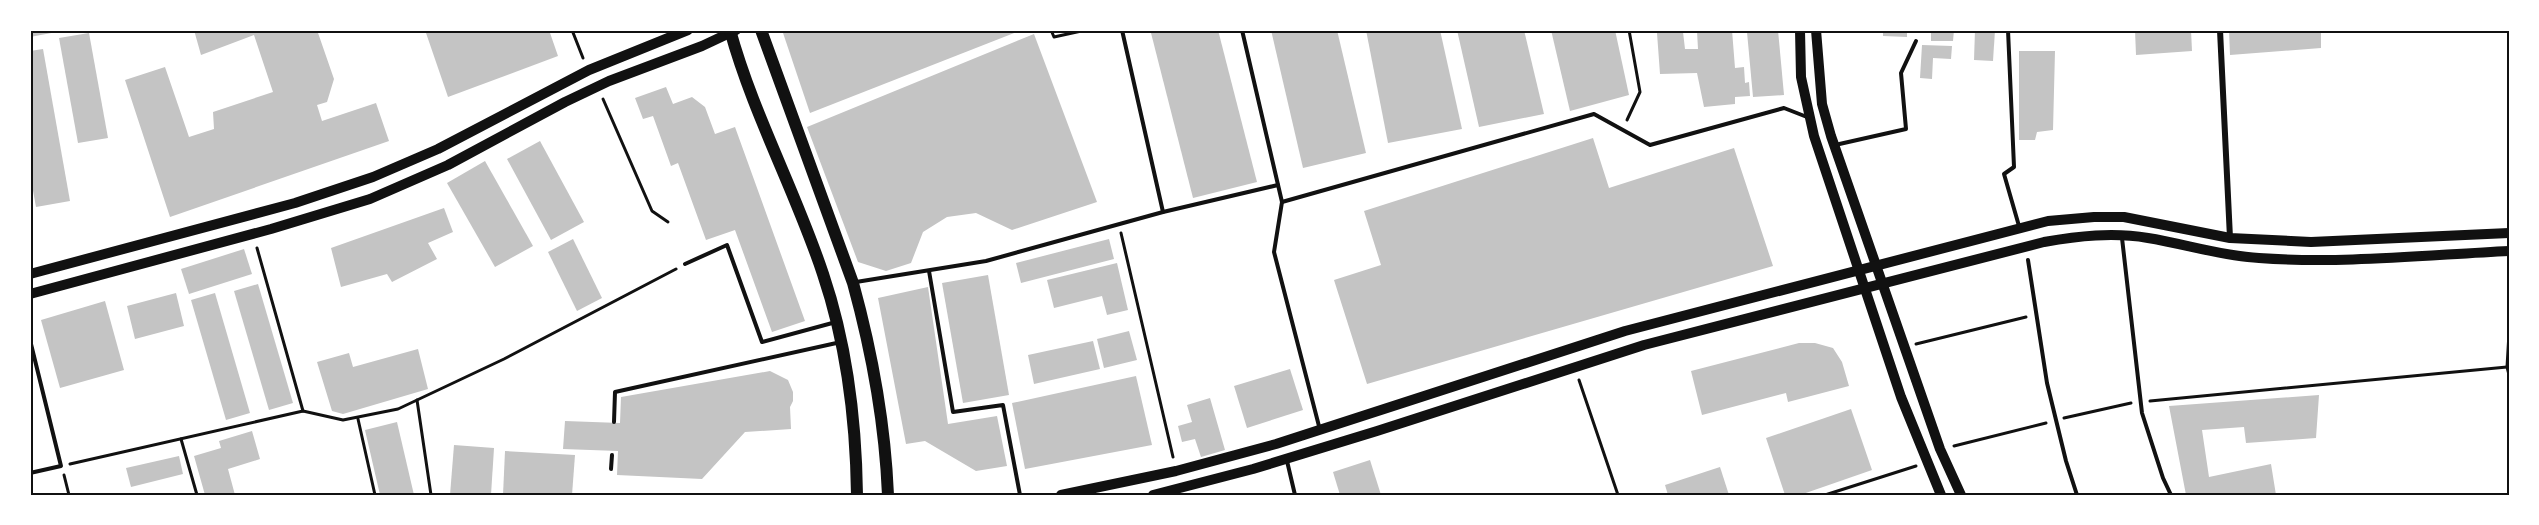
<svg xmlns="http://www.w3.org/2000/svg" width="2539" height="525" font-family="Roboto,sans-serif">
<rect width="100%" height="100%" fill="#fff"/>
<!-- building -->
<g fill="#c4c4c4">
<path d="M30,30H61L62,31L30,37Z"/>
<path d="M194,30H317L334,79L327,102L317,105L322,121L376,103L389,141L170,217L125,80L165,67L189,137L214,129L213,112L273,92L254,35L201,55Z"/>
<path d="M425,30H549L558,56L448,97Z"/>
<path d="M782,30H1022L810,113Z"/>
<path d="M1162,30H1218L1257,182L1193,198L1151,33Z"/>
<path d="M1271,30H1337L1366,153L1303,168Z"/>
<path d="M1366,30H1440L1462,129L1388,143Z"/>
<path d="M1457,30H1524L1544,114L1479,127Z"/>
<path d="M1551,30H1615L1629,95L1570,111Z"/>
<path d="M1732,30L1735,68L1744,67L1745,83L1749,82L1750,96L1735,97V104L1704,107L1697,73L1660,74L1657,33L1683,32L1685,49H1698L1697,31Z"/>
<path d="M1778,30L1784,95L1753,97L1747,32Z"/>
<path d="M1883,30H1907V37L1883,36Z"/>
<path d="M1931,30H1954L1953,41H1931Z"/>
<path d="M1975,30H1995L1993,61L1974,60Z"/>
<path d="M2135,30H2191L2192,51L2136,55Z"/>
<path d="M2229,30H2321V48L2230,55Z"/>
<path d="M89,33L108,138L78,143L59,38Z"/>
<path d="M1034,34L1097,202L1012,230L976,213L947,217L923,232L911,263L886,271L858,262L807,127Z"/>
<path d="M1922,45L1952,46L1951,59L1933,58L1932,79L1920,78Z"/>
<path d="M43,49L70,201L36,207L30,174V51Z"/>
<path d="M2019,51H2055L2053,130L2037,132L2035,140H2019Z"/>
<path d="M666,87L673,104L692,97L705,107L715,134L735,127L805,321L772,332L735,230L706,240L678,163L671,166L653,116L643,119L635,98Z"/>
<path d="M1593,138L1609,188L1734,148L1773,266L1367,384L1334,280L1381,265L1364,211Z"/>
<path d="M540,141L584,222L551,240L507,159Z"/>
<path d="M485,161L533,246L495,267L447,183Z"/>
<path d="M444,208L453,232L428,243L437,259L392,282L387,274L341,287L331,248Z"/>
<path d="M573,239L602,298L577,311L548,252Z"/>
<path d="M1109,239L1114,259L1021,283L1016,263Z"/>
<path d="M244,249L252,274L189,294L181,269Z"/>
<path d="M1117,263L1128,310L1107,315L1102,296L1054,308L1047,280Z"/>
<path d="M988,275L1009,395L963,403L942,283Z"/>
<path d="M258,284L293,403L269,410L234,291Z"/>
<path d="M928,287L948,424L997,416L1007,466L976,471L925,441L906,444L878,298Z"/>
<path d="M176,293L184,326L135,339L127,306Z"/>
<path d="M215,293L250,413L226,420L191,300Z"/>
<path d="M105,301L124,370L60,388L41,320Z"/>
<path d="M1129,331L1137,360L1104,368L1097,339Z"/>
<path d="M1093,341L1100,369L1034,384L1028,355Z"/>
<path d="M1799,343H1815L1833,348L1842,362L1849,386L1788,402L1786,393L1702,415L1691,371Z"/>
<path d="M418,349L428,389L343,414L332,411L317,362L349,353L353,367Z"/>
<path d="M1290,369L1303,410L1247,428L1234,386Z"/>
<path d="M770,371L788,380L793,392V401L790,407L791,429L745,432L702,479L617,475L618,451L563,449L565,421L620,423L621,397Z"/>
<path d="M1136,376L1152,445L1025,469L1012,403Z"/>
<path d="M2319,395L2316,438L2246,443L2244,427L2202,430L2209,477L2271,464L2276,495H2186L2169,406Z"/>
<path d="M1210,398L1225,450L1201,457L1195,439L1182,442L1178,426L1192,422L1187,405Z"/>
<path d="M1851,409L1872,470L1800,495H1785L1766,438Z"/>
<path d="M397,422L414,495H380L365,430Z"/>
<path d="M252,431L260,459L228,469L235,495H205L194,456L221,448L219,441Z"/>
<path d="M454,445L494,448L491,495H450Z"/>
<path d="M505,451L575,455L572,495H503Z"/>
<path d="M179,456L183,474L131,487L126,468Z"/>
<path d="M1370,460L1381,495H1340L1333,472Z"/>
<path d="M1720,467L1729,495H1668L1665,485Z"/>
</g>
<g fill="none" stroke-linecap="round" stroke-linejoin="round">
<!-- path -->
<g stroke="#111" stroke-width="3">
<path d="M572,30L583,58"/>
<path d="M1051,30L1054,37L1086,30"/>
<path d="M603,99L652,211L668,222"/>
<path d="M1627,120L1640,92L1629,30"/>
<path d="M1121,233L1173,457"/>
<path d="M257,248L303,411"/>
<path d="M2509,333L2507,367L2509,375"/>
<path d="M1916,344L2026,317"/>
<path d="M1579,380L1618,495"/>
<path d="M417,400L431,495"/>
<path d="M2150,401L2507,367"/>
<path d="M2064,418L2131,403"/>
<path d="M358,419L375,495"/>
<path d="M181,439L197,495"/>
<path d="M1954,446L2046,423"/>
<path d="M70,464L303,411L343,420L398,409L504,359L676,269"/>
<path d="M64,475L69,495"/>
<path d="M1825,495L1916,466"/>
</g>
<!-- service -->
<g stroke="#111" stroke-width="4">
<path d="M1122,30L1163,212"/>
<path d="M1242,30L1282,202L1274,252L1320,430"/>
<path d="M2008,30L2014,167L2004,174L2019,226"/>
<path d="M1835,145L1906,129L1901,73L1916,41"/>
<path d="M1282,202L1594,114L1650,145L1784,108L1807,117"/>
<path d="M2122,238L2142,413L2163,478L2171,495"/>
<path d="M2028,260L2047,383L2066,461L2077,495"/>
<path d="M685,264L727,245L762,342L836,322"/>
<path d="M929,271L953,412L1003,405L1020,495"/>
<path d="M856,282L986,261L1163,212L1278,185"/>
<path d="M30,340L61,466L30,473"/>
<path d="M614,422L615,392L841,342"/>
<path d="M1287,461L1295,495"/>
<path d="M611,469L612,455"/>
</g>
<!-- minor -->
<path stroke="#111" stroke-width="6" d="M2220,30L2230,238"/>
<!-- secondary -->
<g stroke="#111" stroke-width="10">
<path d="M1800,30L1801,77L1814,136L1901,397L1941,495"/>
<path d="M1816,30L1822,104L1831,136L1940,449L1961,495"/>
<path d="M30,274L295,203L373,177L438,149L589,70L688,30"/>
<path d="M30,294L271,229L370,199L448,165L565,102L609,81L702,46L736,30"/>
<path d="M1061,495L1176,471L1276,444L1625,331L2048,221L2094,217H2124L2230,238L2311,242L2509,233"/>
<path d="M1153,495L1253,469L1377,431L1644,345L2044,242C2078,236 2113,232 2148,238C2185,244 2221,256 2259,258C2342,264 2426,255 2509,251"/>
</g>
<!-- primary -->
<g stroke="#111" stroke-width="12">
<path d="M730,30C753,114 796,192 823,274C847,345 856,420 857,495"/>
<path d="M761,30L853,283C872,352 885,423 888,495"/>
</g>
</g>
<!-- border -->
<rect width="2539" height="525" fill="none" stroke="#ffffff" stroke-width="63"/>
<rect x="32" y="32" width="2476" height="462" fill="none" stroke="#111" stroke-width="2"/>
</svg>
